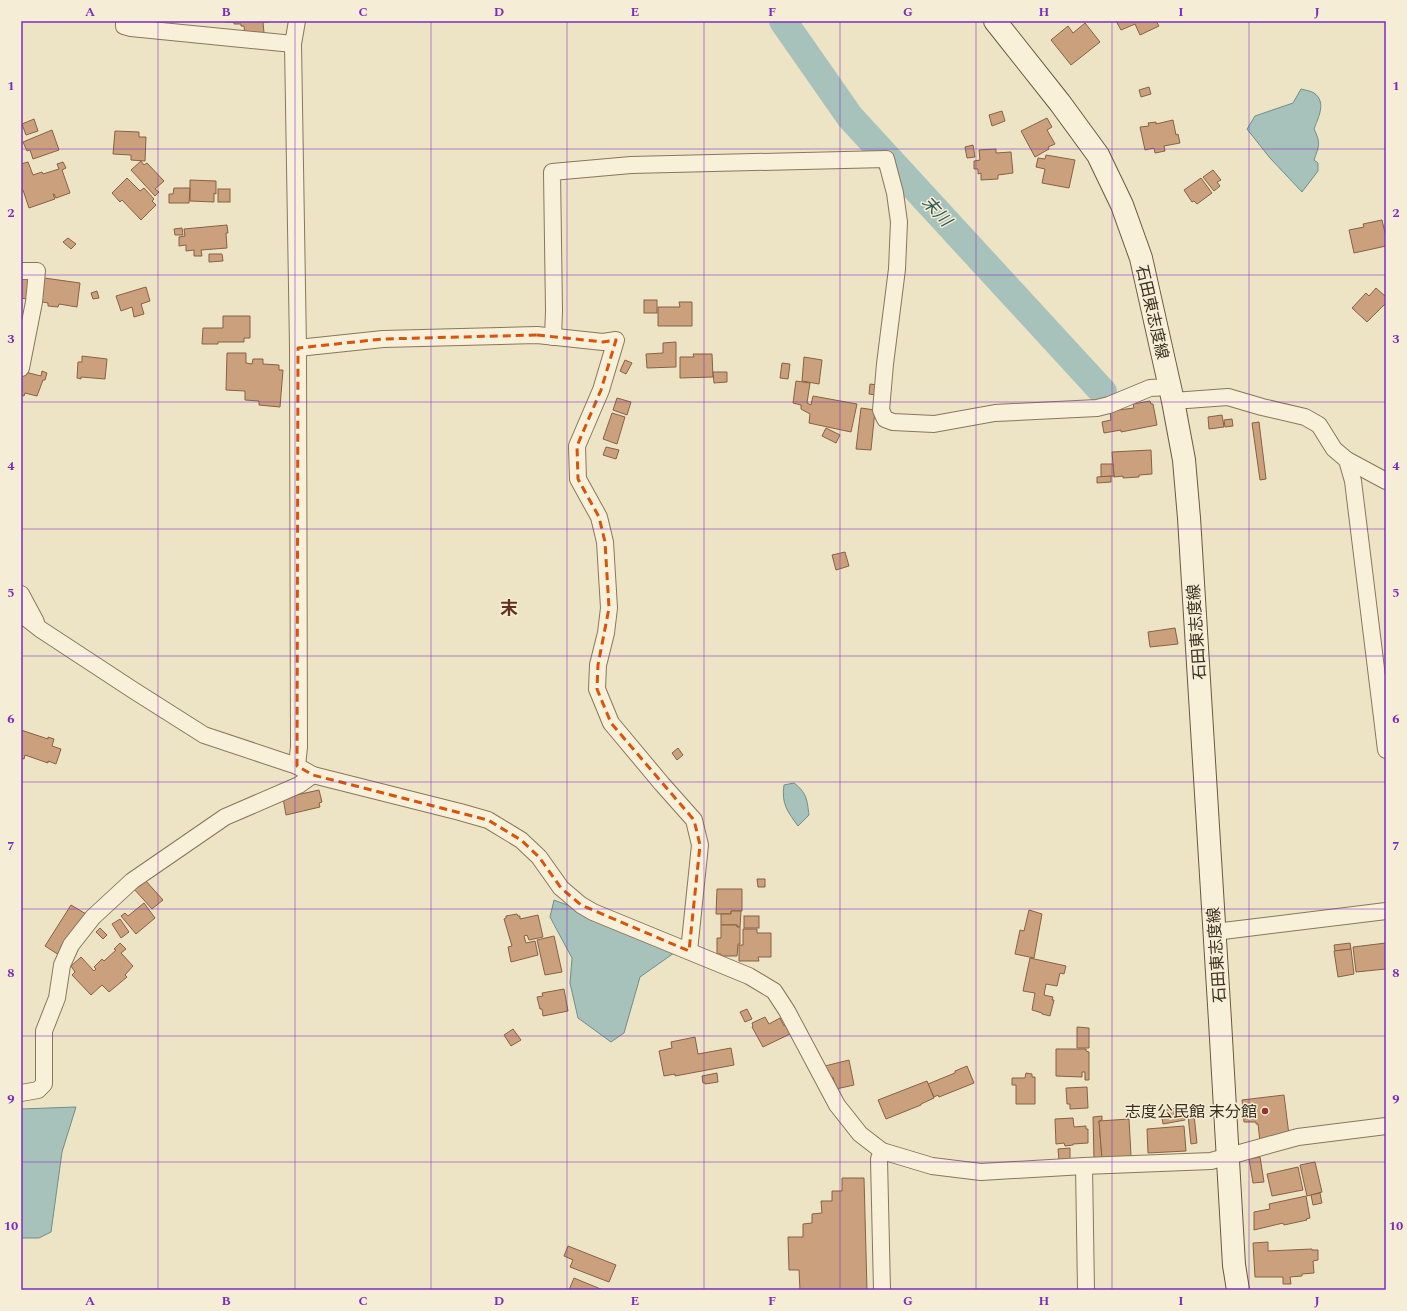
<svg xmlns="http://www.w3.org/2000/svg" width="1407" height="1311" font-family="Spectral,'Noto Sans JP',serif">
<rect width="100%" height="100%" fill="#ede4c6"/>
<!-- water -->
<g fill="#a7c1bb" stroke="#6e8f89">
<path d="M1301,89C1305,90 1311,91 1314,93C1327,102 1318,118 1314,129C1321,143 1319,146 1314,160L1318,163V171L1302,192L1270,158L1247,129L1255,116L1293,103Z"/>
<path d="M794,783C807,793 807,800 809,815L798,826C788,812 781,804 784,785Z"/>
<path d="M554,900L681,948L640,977L624,1033L611,1042L578,1018L570,983L572,958L550,917Z"/>
<path d="M76,1107L62,1152L51,1232L39,1238H21V1109Z"/>
</g>
<g fill="none" stroke-linecap="round" stroke-linejoin="round">
<!-- river -->
<path stroke="#a7c1bb" stroke-width="28" d="M783,21L850,117L1103,392"/>
</g>
<!-- building -->
<g fill="#cba17d" stroke="#876142">
<path d="M225,21H270V22H263L264,33L245,35L244,26H241V24H234V22H225Z"/>
<path d="M1116,21H1156L1159,26L1140,35L1135,24L1121,30Z"/>
<path d="M1085,23L1100,42L1071,65L1051,40L1068,26L1073,33Z"/>
<path d="M1149,87L1151,94L1141,97L1139,90Z"/>
<path d="M1002,111L1005,121L992,126L989,115Z"/>
<path d="M1047,118L1052,127L1047,130L1055,144L1048,147L1049,149L1035,157L1021,131Z"/>
<path d="M34,119L38,131L26,135L22,124Z"/>
<path d="M1173,120L1176,135L1178,134L1180,143L1164,146L1165,151L1155,153L1154,148L1145,150L1140,127L1149,126L1148,123L1156,122V124Z"/>
<path d="M52,130L59,150L33,159L30,150L27,151L23,142Z"/>
<path d="M115,131L139,132V137H146L145,161L131,160V155L113,154Z"/>
<path d="M973,145L975,157L967,158L965,147Z"/>
<path d="M996,149V153L1011,152L1013,173L998,175V179L981,180V173L978,174V169H974V161L980,160L979,150Z"/>
<path d="M1046,155L1075,160L1069,188L1042,183L1045,169L1036,167L1038,158L1045,159Z"/>
<path d="M141,161L144,165L147,163L164,181L155,189L159,192L155,196L131,170Z"/>
<path d="M28,162L33,175L42,172L43,174L59,169L57,164L63,162L66,168L62,170L70,193L56,198L54,194H53L55,199L29,208L23,190H21V164Z"/>
<path d="M1213,170L1221,180L1217,182L1220,186L1214,191L1203,177Z"/>
<path d="M127,178L140,191L144,188L154,199L152,201L156,205L141,220L122,200L120,202L112,193Z"/>
<path d="M1201,178L1212,193L1197,204L1194,201L1192,202L1184,190Z"/>
<path d="M190,180L216,181V194L214,193V202L190,201Z"/>
<path d="M174,188H190L189,203H169V194H173Z"/>
<rect x="218" y="189" width="12" height="13"/>
<path d="M1382,220L1386,237V246L1354,253L1349,230L1364,227L1363,224Z"/>
<path d="M227,225L228,233H226L227,248L201,250L202,256H194V250L186,251V245L179,246V237L185,236L184,229Z"/>
<path d="M182,228L183,235H175L174,229Z"/>
<path d="M68,238L76,244L71,249L63,242Z"/>
<path d="M209,254H222L223,261L209,262Z"/>
<path d="M21,273L37,277L80,283L77,307L59,304L58,307L48,306V303L21,298Z"/>
<path d="M146,287L150,301L141,304L144,314L134,317L132,307L121,311L116,296Z"/>
<path d="M1376,288L1386,297V303L1367,322L1352,308L1366,293L1369,296Z"/>
<path d="M97,291L99,298L93,299L91,293Z"/>
<rect x="644" y="300" width="13" height="13"/>
<path d="M679,302H692V326H658V307H680Z"/>
<path d="M223,316H250V338H244V342H218V344H202L203,328H223Z"/>
<path d="M676,342V367L647,368L646,354L663,353V343Z"/>
<path d="M227,353H246V363L252,364L253,359H263V364L279,365V370H283L280,407L259,405V401L245,400V391L226,390Z"/>
<path d="M693,354H712L713,377L680,378V357H694Z"/>
<path d="M82,356L107,359L105,379L81,377V379L77,378L78,362H82Z"/>
<path d="M804,357L822,360L819,384L802,381Z"/>
<path d="M625,360L632,363L626,374L620,371Z"/>
<path d="M782,363L790,364L788,379L780,378Z"/>
<path d="M21,371L41,376L42,371L47,373L45,380H43L37,396L25,393L24,396L21,395Z"/>
<path d="M713,372H727V382L714,383Z"/>
<path d="M796,381L810,383L807,403L811,405L813,396L857,404L851,432L809,423L810,414L801,409V405L793,403Z"/>
<path d="M870,384L877,385L876,395L869,394Z"/>
<path d="M617,398L631,402L627,415L613,410Z"/>
<path d="M1150,401L1151,404H1153L1157,425L1121,432V430L1104,433L1102,422L1111,420L1110,411L1134,408L1133,404Z"/>
<path d="M861,408L875,410L871,450L856,449Z"/>
<path d="M612,413L625,417L617,444L603,439Z"/>
<path d="M1222,415L1224,427L1209,429L1208,417Z"/>
<path d="M1232,419L1233,426L1225,427L1224,420Z"/>
<path d="M1259,422L1266,479L1260,480L1252,423Z"/>
<path d="M826,428L840,435L836,443L822,436Z"/>
<path d="M606,447L619,450L616,459L603,455Z"/>
<path d="M1151,450L1152,474L1139,475V477L1123,478V476L1114,477L1112,452Z"/>
<path d="M1101,464H1113L1114,476L1101,477Z"/>
<path d="M1111,476V482L1097,483V477Z"/>
<path d="M845,552L849,566L836,570L832,555Z"/>
<path d="M1175,628L1178,644L1150,647L1148,632Z"/>
<path d="M21,730L48,739V737L54,739L52,746L61,749L56,764L48,761V763L25,755L24,759L21,758Z"/>
<path d="M678,748L683,755L677,760L672,753Z"/>
<path d="M319,790L322,802L319,803L320,807L286,815L283,798Z"/>
<path d="M757,879H765V887H758Z"/>
<path d="M145,880L163,900L152,909L134,889Z"/>
<path d="M717,889H742V911H731V914H716Z"/>
<path d="M144,903L155,918L136,934L121,916L125,913L128,916Z"/>
<path d="M71,905L86,914L59,955L45,946Z"/>
<path d="M1029,910L1042,914L1034,958L1015,954L1020,930L1024,931Z"/>
<path d="M731,911H741L740,927H737V925H721V914H731Z"/>
<path d="M517,914L518,916H520V919L538,915L543,937L529,940L527,935L524,936L526,943L535,941L538,955L511,962L508,947L512,946L504,919L506,918V916Z"/>
<rect x="744" y="916" width="15" height="12"/>
<path d="M120,919L129,932L121,938L112,924Z"/>
<path d="M721,925H737V927H740V944H738L737,956H721V954H717V938H721Z"/>
<path d="M100,928L107,935L103,939L96,932Z"/>
<path d="M743,929H757V933H771V957H758L759,961H739V945H743Z"/>
<path d="M554,936L562,972L545,975L537,940Z"/>
<path d="M120,943L126,949L121,953L133,966L125,975L127,977L109,992L102,985L91,995L72,975L75,972L71,966L81,957L94,971L96,969L94,967L102,959L104,961L116,950L114,949Z"/>
<path d="M1350,943L1351,949L1335,951L1334,945Z"/>
<path d="M1386,943V969L1356,972L1353,947Z"/>
<path d="M1351,949L1354,974L1338,977L1334,951Z"/>
<path d="M1030,958L1066,966L1064,974L1060,973L1057,986L1046,984L1044,995L1053,997L1052,1000H1054L1050,1016L1042,1014V1013L1032,1010L1035,993L1023,991Z"/>
<path d="M564,989L568,1011L543,1016L542,1009H540L537,997L543,996L542,993Z"/>
<path d="M747,1009L752,1019L745,1022L740,1012Z"/>
<path d="M765,1017L769,1024L780,1018L784,1026L786,1025L790,1034L763,1047L752,1027L753,1026L752,1023Z"/>
<path d="M1077,1027L1089,1028V1048H1077Z"/>
<path d="M513,1029L521,1040L511,1046L504,1035Z"/>
<path d="M695,1037L698,1054L731,1048L734,1065L675,1076V1074L664,1076L659,1051L672,1048L671,1042Z"/>
<path d="M1056,1049H1086V1051L1089,1052V1080H1085V1072H1082V1077L1056,1076Z"/>
<path d="M849,1060L854,1085L836,1089L833,1077L828,1078L825,1066Z"/>
<path d="M967,1066L974,1083L939,1097L938,1095L934,1097L928,1084L955,1073V1071Z"/>
<path d="M717,1073L718,1082L705,1084V1083H703L702,1076Z"/>
<path d="M1026,1073L1032,1074V1077H1035V1104H1016V1085H1012V1078H1025Z"/>
<path d="M927,1081L934,1098L921,1104V1105L886,1119L878,1100Z"/>
<path d="M1087,1087L1088,1108L1070,1109V1104H1067L1066,1088Z"/>
<path d="M1284,1095L1289,1135L1260,1142L1258,1124H1256V1122H1244L1242,1100Z"/>
<path d="M1183,1107L1185,1120L1163,1124L1161,1111Z"/>
<path d="M1194,1115L1197,1143L1191,1144L1188,1116Z"/>
<path d="M1102,1116V1120L1099,1121L1102,1159H1094L1093,1117Z"/>
<path d="M1073,1118L1074,1127L1086,1126V1129H1088V1143L1073,1144V1145L1065,1146L1064,1143L1056,1144L1055,1119Z"/>
<path d="M1129,1119L1131,1156L1102,1159L1099,1121Z"/>
<path d="M1184,1126L1186,1151L1148,1153L1147,1129Z"/>
<path d="M1070,1148V1160H1059L1058,1149Z"/>
<path d="M1260,1157L1264,1182L1253,1183L1249,1159Z"/>
<path d="M1315,1162L1322,1192L1307,1196L1300,1165Z"/>
<path d="M1298,1167L1303,1190L1272,1196L1267,1174Z"/>
<path d="M842,1178H864L867,1290H800L799,1270H789L788,1237H803V1224L812,1223V1214L822,1213L821,1201H832V1191H842Z"/>
<path d="M1320,1193L1322,1203L1313,1205L1311,1195Z"/>
<path d="M1306,1196L1310,1218L1306,1219L1307,1220L1284,1225L1283,1223L1254,1230V1212L1270,1209L1269,1204Z"/>
<path d="M1268,1242V1251L1312,1249V1250H1318V1260L1313,1261L1314,1273L1302,1274V1276L1290,1277L1291,1284H1283V1277H1255L1253,1243Z"/>
<path d="M568,1246L616,1265L609,1282L570,1267L573,1260L564,1256Z"/>
<path d="M574,1278L603,1290H569Z"/>
</g>
<g fill="none" stroke-linecap="round" stroke-linejoin="round">
<!-- minor casing -->
<g stroke="#88765c" stroke-width="18">
<g id="minor">
<path d="M124,21V26L131,28L293,44"/>
<path d="M21,271H37L34,302L21,368"/>
<path d="M553,337L554,311L552,172L631,165L886,159L895,193L899,222L897,269L885,364L881,410L885,419L893,422L934,424L995,413L1097,408L1109,405L1150,388L1169,387"/>
<path d="M298,348L383,339L537,335L603,342L616,340L601,390L577,446L578,479L599,517L605,542L609,608L606,633L598,665L597,689L611,723L662,784L694,820L700,845L689,951"/>
<path d="M1173,401L1228,397L1262,407L1305,417L1319,425L1334,449L1347,460L1386,481"/>
<path d="M1347,460L1353,481L1386,750"/>
<path d="M21,594L36,622"/>
<path d="M21,614L40,629L133,690L204,735L297,766L313,775L460,812L488,820L521,840L539,857L561,888L581,905L593,912L749,976L774,991L787,1011L837,1105L860,1134L882,1151L932,1166L981,1172L1084,1166L1211,1161L1298,1137L1386,1126"/>
<path d="M297,766L299,747L298,348L293,44L297,21"/>
<path d="M1215,932L1386,911"/>
<path d="M21,1093L38,1090L44,1084V1031L57,998L62,965L71,945L93,917L132,881L225,817L299,785L313,775"/>
<path d="M1084,1166L1086,1290"/>
<path d="M882,1290L879,1159L882,1151"/>
</g>
</g>
<!-- secondary casing -->
<g stroke="#6a573f" stroke-width="24">
<path id="secondary" d="M995,21L1060,103L1098,155L1122,205L1141,258L1173,401L1184,460L1189,518L1220,1021L1234,1265L1238,1290"/>
</g>
<!-- minor -->
<use href="#minor" stroke="#f8f0d9" stroke-width="16"/>
<!-- secondary -->
<use href="#secondary" stroke="#f8f0d9" stroke-width="22"/>
</g>
<!-- marked area -->
<path fill="none" stroke="#d6550e" stroke-width="3" stroke-dasharray="8 5" stroke-linejoin="round" d="M537,335L603,342L616,340L601,390L577,446L578,479L599,517L605,542L609,608L598,665L597,689L611,723L694,820L700,845L689,951L581,905L561,888L539,857L521,840L488,820L313,775L297,766L298,348L383,339Z"/>
<!-- grid -->
<path fill="none" stroke="#7b2cbf" stroke-width="1" stroke-opacity="0.55" d="M158,21V1290M295,21V1290M431,21V1290M567,21V1290M704,21V1290M840,21V1290M976,21V1290M1112,21V1290M1249,21V1290M21,149H1386M21,275H1386M21,402H1386M21,529H1386M21,656H1386M21,782H1386M21,909H1386M21,1036H1386M21,1162H1386"/>
<!-- markers -->
<circle fill="#96312d" stroke="#f5edd5" stroke-width="1.5" cx="1265" cy="1111" r="4"/>
<g text-anchor="middle" stroke-width="3" stroke-linejoin="round" paint-order="stroke">
<!-- street labels -->
<g font-size="16" fill="#392d1f" stroke="#f5edd5">
<text transform="translate(1153 312) rotate(77)" y="6">石田東志度線</text>
<text transform="translate(1196 632) rotate(-94)" y="6">石田東志度線</text>
<text transform="translate(1216 955) rotate(-94)" y="6">石田東志度線</text>
</g>
<!-- poi labels -->
<g font-size="16" fill="#392d1f" stroke="#f5edd5" text-anchor="end">
<text x="1257" y="1117">志度公民館 末分館</text>
</g>
<!-- water labels -->
<g font-size="17" font-style="italic" fill="#2f5858" stroke="#f5edd5">
<text transform="translate(937 211) rotate(47)" y="6">末川</text>
</g>
<!-- quarter labels -->
<g font-size="18" font-weight="bold" fill="#653120" stroke="#f5edd5">
<text x="509" y="614">末</text>
</g>
</g>
<!-- border -->
<rect width="1407" height="1311" fill="none" stroke="#f5edd5" stroke-width="44"/>
<rect x="22" y="22" width="1363" height="1267" fill="none" stroke="#7b2cbf" stroke-width="1.5"/>
<g font-size="13" text-anchor="middle" font-weight="bold" fill="#7b2cbf">
<text x="90" y="16">A</text>
<text x="226" y="16">B</text>
<text x="363" y="16">C</text>
<text x="499" y="16">D</text>
<text x="635" y="16">E</text>
<text x="772" y="16">F</text>
<text x="908" y="16">G</text>
<text x="1044" y="16">H</text>
<text x="1181" y="16">I</text>
<text x="1317" y="16">J</text>
<text x="11" y="90">1</text>
<text x="1396" y="90">1</text>
<text x="11" y="217">2</text>
<text x="1396" y="217">2</text>
<text x="11" y="343">3</text>
<text x="1396" y="343">3</text>
<text x="11" y="470">4</text>
<text x="1396" y="470">4</text>
<text x="11" y="597">5</text>
<text x="1396" y="597">5</text>
<text x="11" y="723">6</text>
<text x="1396" y="723">6</text>
<text x="11" y="850">7</text>
<text x="1396" y="850">7</text>
<text x="11" y="977">8</text>
<text x="1396" y="977">8</text>
<text x="11" y="1103">9</text>
<text x="1396" y="1103">9</text>
<text x="11" y="1230">10</text>
<text x="1396" y="1230">10</text>
<text x="90" y="1305">A</text>
<text x="226" y="1305">B</text>
<text x="363" y="1305">C</text>
<text x="499" y="1305">D</text>
<text x="635" y="1305">E</text>
<text x="772" y="1305">F</text>
<text x="908" y="1305">G</text>
<text x="1044" y="1305">H</text>
<text x="1181" y="1305">I</text>
<text x="1317" y="1305">J</text>
</g>
</svg>
